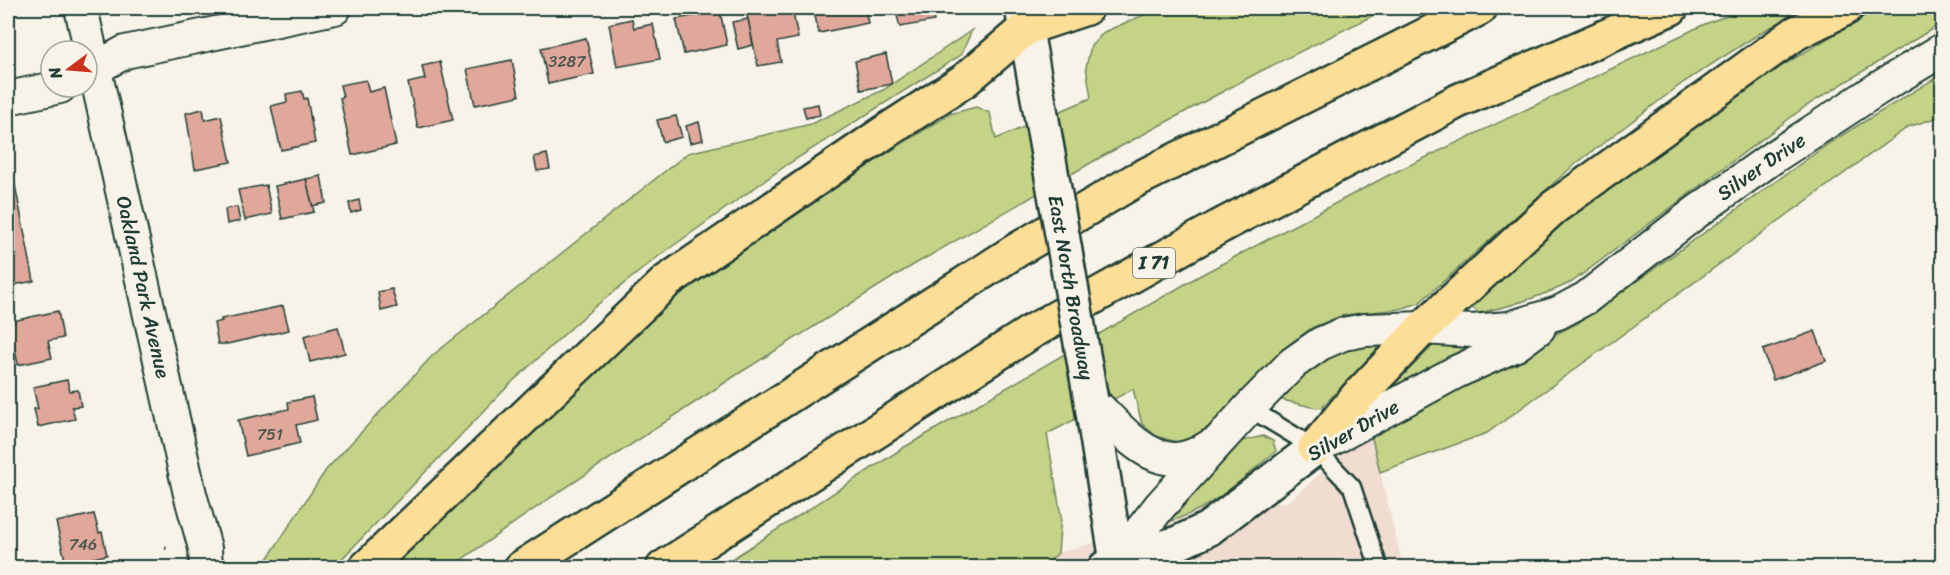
<svg xmlns="http://www.w3.org/2000/svg" width="1950" height="575" font-family="Sriracha,sans-serif">
<rect width="100%" height="100%" fill="#f7f3e8"/>
<filter id="ink" filterUnits="userSpaceOnUse"><feTurbulence type="fractalNoise" baseFrequency=".0167" numOctaves="2"/><feDisplacementMap in="SourceGraphic" scale="12" xChannelSelector="R" yChannelSelector="G"/><feConvolveMatrix kernelMatrix="1 2 1 2 8 2 1 2 1" color-interpolation-filters="sRGB"/></filter>
<g filter="url(#ink)">
<!-- built -->
<path fill="#f0dcd1" d="M1370,430L1403,567L1044,568L1058,553L1187,517L1216,501L1288,502Z"/>
<!-- green -->
<g fill="#c5d387" stroke="#72885e" stroke-width="1.5">
<path d="M1160,8H1388L1261,71L1101,157L903,271L738,374L550,498L451,567L388,568L605,354L696,278L794,211L950,114L976,107L990,113L996,139L1091,98L1086,67L1091,46L1104,32Z"/>
<path d="M1746,8H1807L1765,30L1684,82L1573,166L1419,303L1400,309L1344,315L1313,327L1291,343L1200,435L1177,442L1156,436L1142,424L1133,389L1047,434L1061,516L1058,553L1044,567L718,568L903,448L1199,276L1387,176L1705,24Z"/>
<path d="M1878,8H1942V23L1806,106L1572,282C1542,296 1512,306 1479,313L1470,306L1577,209L1716,106Z"/>
<path d="M972,30L961,55L788,164L659,256L592,309L511,383L334,567H262L326,470L433,355L688,153L811,124L883,90Z"/>
<path d="M1942,74V116L1908,127L1487,433L1380,472L1370,430L1406,408L1578,323L1831,142Z"/>
<path d="M1375,341L1377,350L1322,407L1316,408L1274,398L1325,352Z"/>
<path d="M1472,341L1473,350L1397,387L1395,383L1437,342Z"/>
<path d="M1263,436L1273,441L1276,451C1241,480 1212,509 1168,522L1165,510L1234,443Z"/>
</g>
<!-- building -->
<g fill="#e0a79b" stroke="#1f3d34" stroke-width="1.5">
<path d="M762,8H792L798,38L777,42L781,62L758,66L746,11Z"/>
<path d="M813,8H865L868,23L819,33Z"/>
<path d="M895,8H931L934,21L900,27Z"/>
<path d="M720,11L727,45L684,54L676,19Z"/>
<path d="M632,19L634,28L653,24L660,59L617,67L609,24Z"/>
<path d="M748,19L753,45L738,49L732,22Z"/>
<path d="M586,38L594,74L548,84L541,48Z"/>
<path d="M886,54L892,84L861,90L855,61Z"/>
<path d="M512,60L519,96L475,105L467,69Z"/>
<path d="M440,62L453,120L418,128L408,83L425,79L422,66Z"/>
<path d="M366,80L369,92L384,88L396,145L352,155L340,98L343,97L340,85Z"/>
<path d="M302,91L304,99L307,98L315,143L281,150L271,106L287,102L286,94Z"/>
<path d="M818,104L820,115L806,118L803,107Z"/>
<path d="M203,109L205,120L221,116L231,162L195,169L186,113Z"/>
<path d="M676,116L682,137L663,142L657,120Z"/>
<path d="M699,122L703,140L690,143L686,126Z"/>
<path d="M547,154L550,169L537,171L534,157Z"/>
<path d="M13,175L34,281L8,286V176Z"/>
<path d="M321,176L326,203L312,206L306,179Z"/>
<path d="M306,179L314,212L282,219L275,186Z"/>
<path d="M266,185L272,214L245,220L238,190Z"/>
<path d="M359,200L361,210L351,213L349,203Z"/>
<path d="M237,207L240,221L227,224L225,209Z"/>
<path d="M392,289L397,307L381,311L378,292Z"/>
<path d="M283,306L289,330L227,344H218L214,323L222,321L221,319Z"/>
<path d="M58,311L63,338L48,341L52,358L18,365L15,349L9,350L11,360L8,361V322Z"/>
<path d="M338,327L345,353L310,362L304,336Z"/>
<path d="M1815,331L1826,361L1773,380L1763,350Z"/>
<path d="M67,380L70,391L78,390L81,406L72,407L75,419L38,427L34,409H38L33,387Z"/>
<path d="M312,397L317,420L296,425L300,443L246,456L238,420L289,409L288,402Z"/>
<path d="M94,514L99,533L102,532L107,555L66,564L56,522Z"/>
</g>
<g fill="none" stroke-linecap="round" stroke-linejoin="round">
<!-- lane casing -->
<g stroke="#1f3d34" stroke-width="21">
<path id="lane" d="M1249,408L1315,448L1352,487L1379,568"/>
</g>
<!-- street casing -->
<g stroke="#1f3d34" stroke-width="36">
<g id="street">
<path id="s1" d="M81,8L190,494L205,548L206,568"/>
<path d="M87,73L125,52L335,8"/>
<path d="M8,98L60,87"/>
<path d="M1091,400C1113,421 1140,457 1173,459C1187,460 1201,452 1212,445"/>
<path d="M1316,448L1456,372L1516,345L1539,328"/>
<path id="s2" d="M1117,561L1160,506L1249,408L1293,363L1320,344L1343,334L1365,330L1423,328L1472,331L1509,328L1558,313L1586,298L1695,213L1772,158L1879,88L1942,50"/>
</g>
</g>
<!-- secondary casing -->
<g stroke="#1f3d34" stroke-width="38">
<g id="secondary">
<path d="M1022,8L1042,120"/>
<path d="M1091,400L1118,568"/>
<path d="M1105,568L1117,561L1178,543L1208,529L1315,448"/>
</g>
</g>
<!-- highway casing -->
<g stroke="#1f3d34" stroke-width="38">
<g id="highway">
<path d="M1315,448L1356,398L1423,328L1553,208L1796,33L1846,8"/>
<path d="M366,568L667,281L888,130L965,80L1026,28L1086,8"/>
<path d="M521,568L1017,250L1134,181L1480,8"/>
<path d="M663,568L1031,332L1219,227L1458,101L1671,8"/>
</g>
</g>
<!-- path -->
<path stroke="#1f3d34" stroke-width="4" stroke-dasharray="1.5 4.5" stroke-linecap="butt" d="M165,548H169"/>
<!-- lane -->
<use href="#lane" stroke="#f7f3e8" stroke-width="16"/>
<!-- street -->
<use href="#street" stroke="#f7f3e8" stroke-width="32"/>
<!-- secondary -->
<use href="#secondary" stroke="#f7f3e8" stroke-width="33"/>
<!-- highway -->
<use href="#highway" stroke="#fdde96" stroke-width="33"/>
<!-- secondary-bridge casing -->
<g stroke="#1f3d34" stroke-width="38" stroke-linecap="butt">
<g id="secondary-bridge">
<path id="s3" d="M1042,120L1091,400"/>
</g>
</g>
<!-- secondary-bridge -->
<use href="#secondary-bridge" stroke="#f7f3e8" stroke-width="33"/>
</g>
</g>
<g text-anchor="middle" stroke-width="6" stroke-linejoin="round" paint-order="stroke">
<!-- number labels -->
<g font-size="16" fill="#4f584e">
<text x="567" y="67">3287</text>
<text x="270" y="440">751</text>
<text x="83" y="550">746</text>
</g>
<!-- shield labels -->
<rect fill="#f7f3e8" stroke="#60746a" stroke-width="1.5" x="1133" y="248" width="42" height="30" rx="4.5"/>
<g font-size="18" font-weight="bold" fill="#1f3d34">
<text x="1154" y="269">I 71</text>
</g>
<!-- street labels -->
<g font-size="20" fill="#1f3d34" stroke="#f7f3e8">
<text dy="7" stroke="none"><textPath href="#s2" startOffset="792">Silver Drive</textPath></text>
<text dy="7" stroke="none"><textPath href="#s3" startOffset="170">East North Broadway</textPath></text>
<text dy="7" stroke="none"><textPath href="#s1" startOffset="286">Oakland Park Avenue</textPath></text>
<text transform="translate(1353 430) rotate(-30)" y="7">Silver Drive</text>
</g>
</g>
<!-- margin -->
<rect width="1950" height="575" fill="none" stroke="#f7f3e8" stroke-width="30"/>
<rect x="15" y="15" width="1920" height="545" fill="none" stroke="#1f3d34" stroke-width="2" filter="url(#ink)"/>
<!-- north arrow -->
<g transform="translate(69 69) rotate(254)"><circle r="28" fill="#f7f3e8" stroke="#a1aaa0" stroke-width="1.5"/>
<path d="M0-4.5L10 22L0 15L-10 22Z" fill="#c8321e"/>
<text y="-9" font-size="16" font-weight="bold" text-anchor="middle" fill="#1f3d34">N</text>
</g>
</svg>
